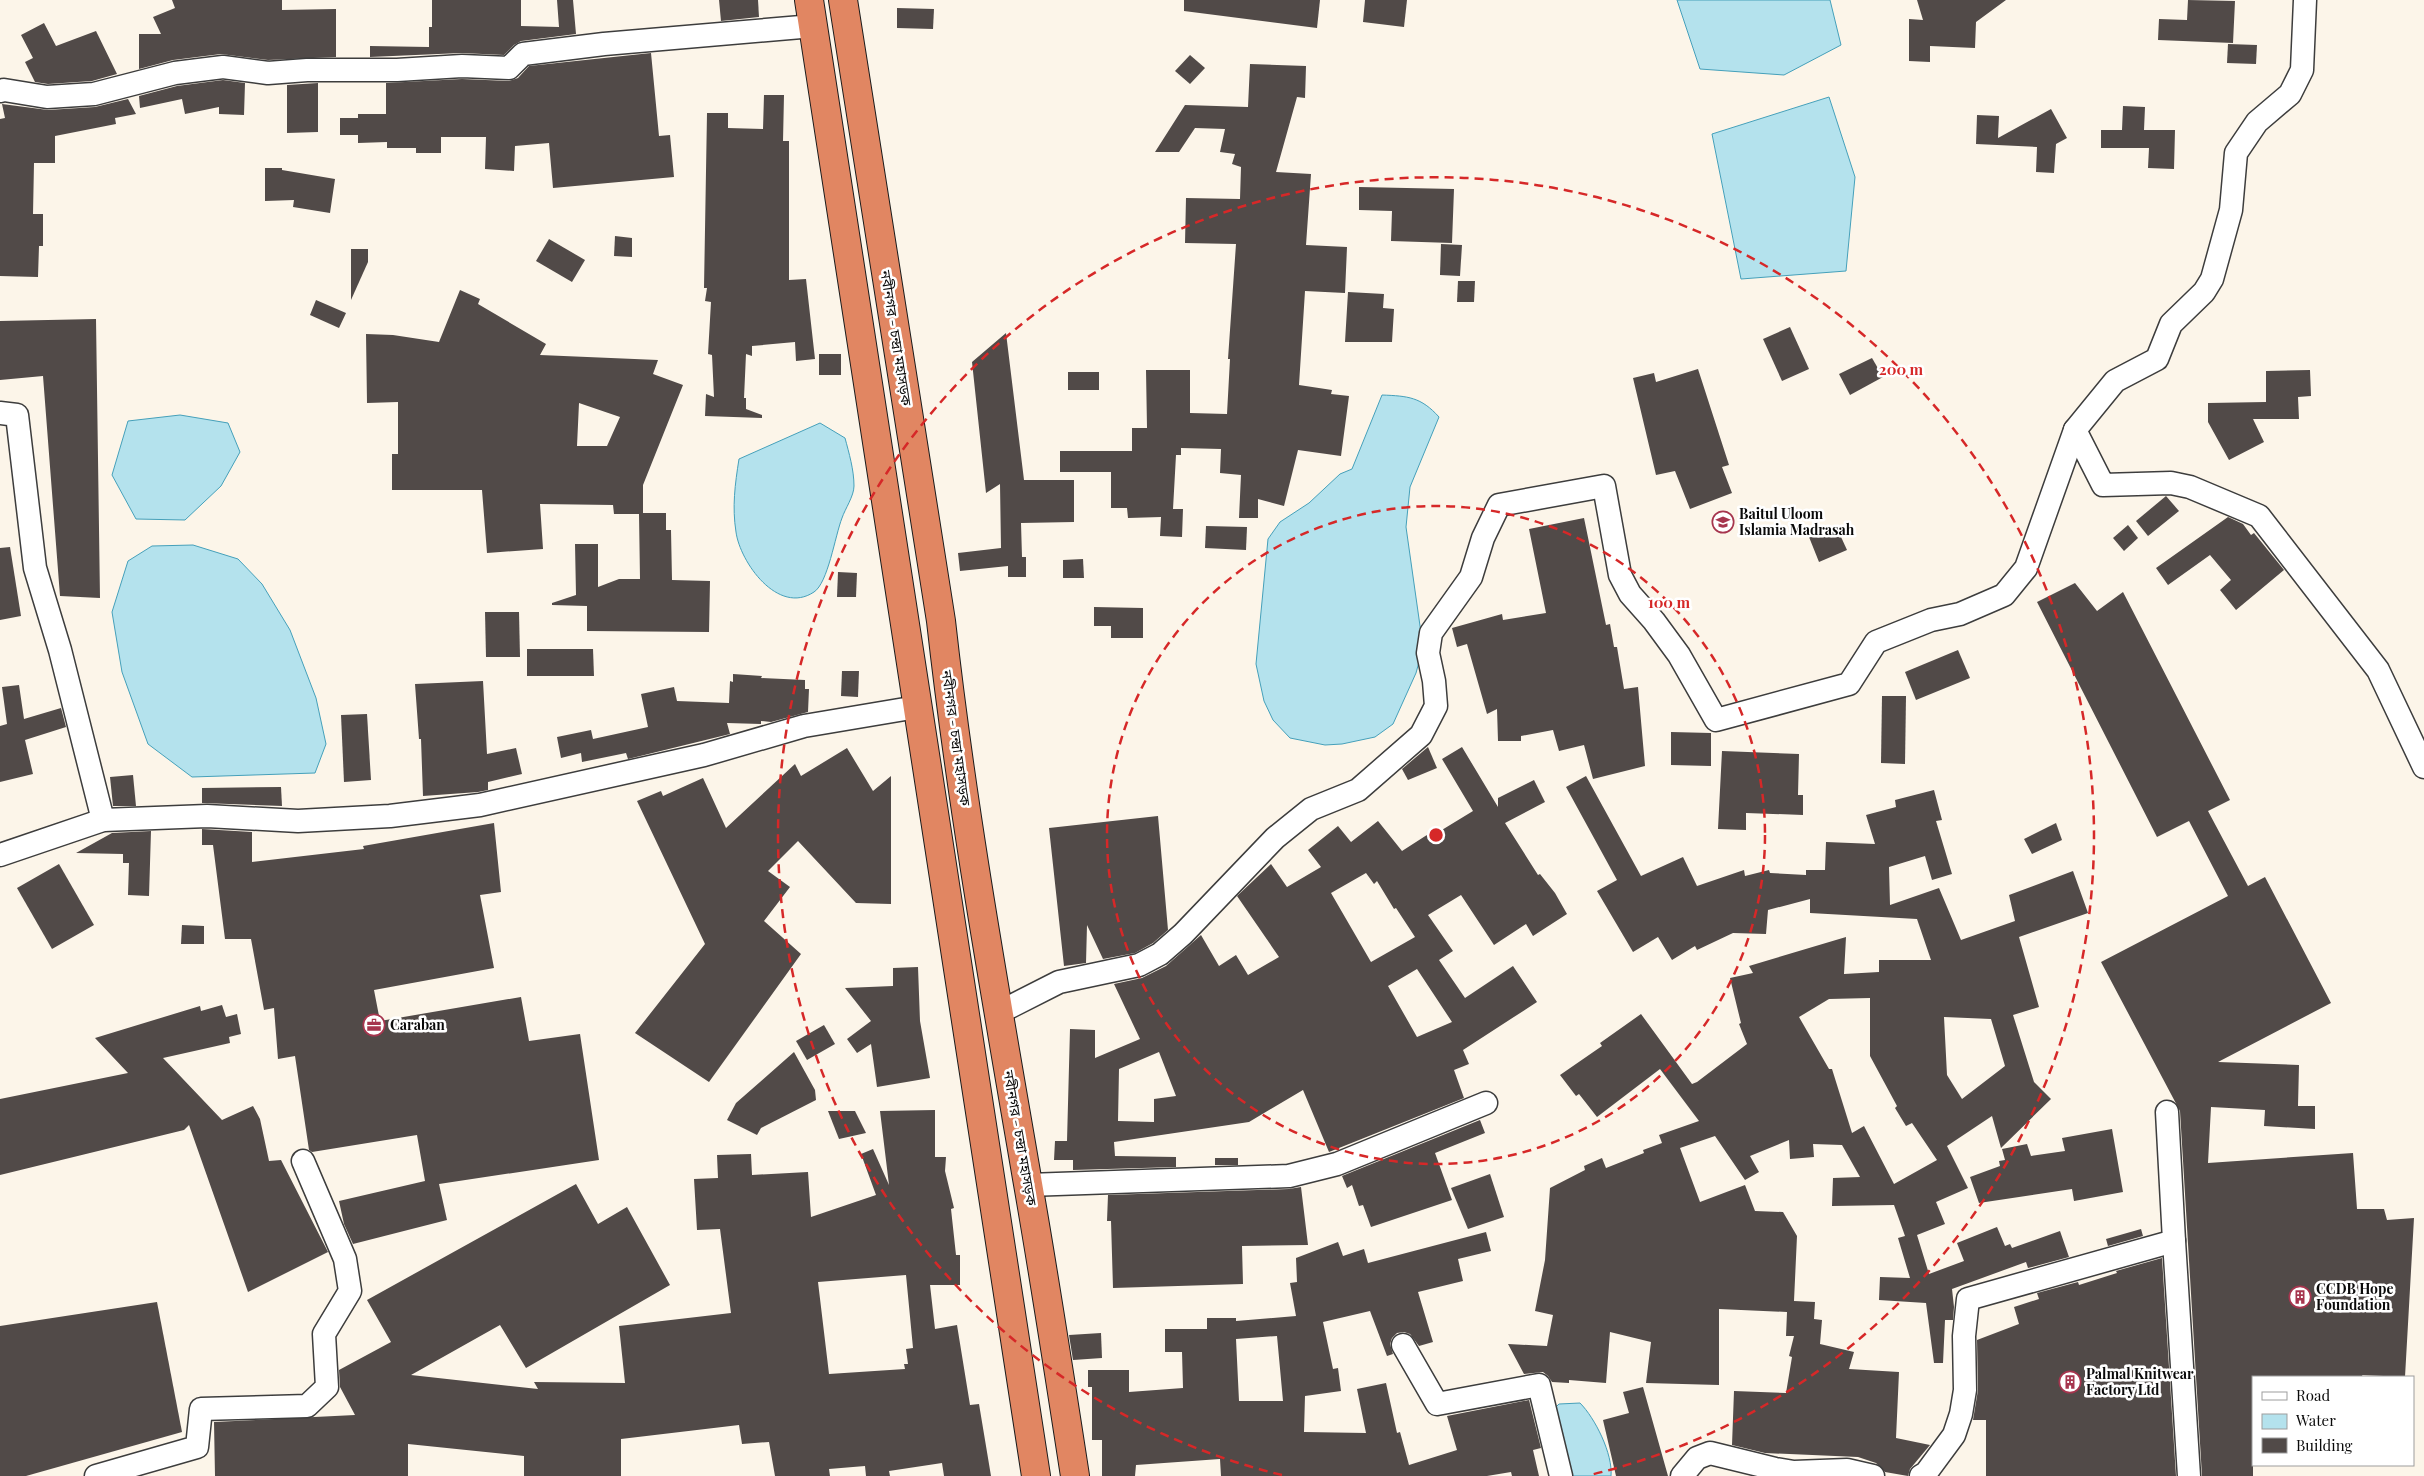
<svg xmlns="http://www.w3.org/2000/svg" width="2424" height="1476" font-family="'Playfair Display','Noto Sans Bengali',serif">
<rect width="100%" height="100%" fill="#fcf5e9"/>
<!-- water -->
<g fill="#b4e2ed" stroke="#45a0ba">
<path d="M1677,0H1830L1841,45L1784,75L1700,69Z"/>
<path d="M1829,97L1855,177L1846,271L1741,279L1712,134Z"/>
<path d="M1382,395C1408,396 1421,397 1439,417L1410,487L1406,527L1423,647L1416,673L1393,724L1375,737L1342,744L1325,745L1290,738L1273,720L1264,701L1256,664L1268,539L1280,522L1309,503L1340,474L1352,469Z"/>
<path d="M180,415L228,423L240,452L221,486L185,520L136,519L112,475L128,421Z"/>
<path d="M820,423L845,438C849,453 854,470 854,486C854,496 845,509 842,518C835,536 828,583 814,592C778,616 740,562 736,532C732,507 735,484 739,459Z"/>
<path d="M193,545L238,559L262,584L290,630L316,698L326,744L315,773L192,777L148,744L122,672L112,612L128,561L152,546Z"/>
<path d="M1580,1403C1595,1418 1613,1454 1611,1476H1571L1555,1408L1559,1404Z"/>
</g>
<!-- building -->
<g fill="#514a48" fill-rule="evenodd">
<path d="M172,0H282V10L336,9V57L268,60L221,54L173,60L139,69V34H161L153,17L175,8Z"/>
<path d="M432,0H521V26L559,27L557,0H573L576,34L521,41L514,45L504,55L461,53L370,57V46L429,47V27H432Z"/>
<path d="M719,0H758L759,17L721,21Z"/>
<path d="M1184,0H1320L1317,28L1184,11Z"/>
<path d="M1365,0H1407L1404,27L1363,22Z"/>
<path d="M1917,0H2006L1976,22L1975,48L1930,46V62L1909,61V19L1923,20Z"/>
<path d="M2188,0L2235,1L2233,43L2158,40L2159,19L2187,20Z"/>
<path d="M897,8L934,9L933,29L897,28Z"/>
<path d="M44,23L56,46L96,31L117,74L92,81L48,84L35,82L25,62L33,58L21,35Z"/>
<path d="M2228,44L2257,45L2256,64L2227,63Z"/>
<path d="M651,53L659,136L670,135L674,177L553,188L549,143L515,146L514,171L485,169L486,137H441V153H416V148H387V142L358,143V135H340V118H358V114H386V83L462,79L509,81L518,78L529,66Z"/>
<path d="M1190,55L1205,68L1190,84L1175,71Z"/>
<path d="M1250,64L1306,66L1305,98L1297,97L1276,172L1311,174L1306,245L1347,247L1345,293L1305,291L1299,385L1332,390L1331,394L1349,396L1341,456L1298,450L1284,506L1258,499V518H1239L1241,475L1220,473L1221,449L1181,448V455H1176L1173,509H1183L1182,537L1160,536L1161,517L1128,518L1127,508H1111V472H1060V451H1132V428H1147L1146,370H1190V413L1227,414L1230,359H1228L1236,244L1185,243L1186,198L1240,199L1241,167L1232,164L1235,154L1220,152L1225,129L1195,128L1179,152H1155L1185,105L1248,107Z"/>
<path d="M223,80L245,83L244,115L219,114V107L185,114L182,99L140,108L139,96L177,86Z"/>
<path d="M318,83V132L287,133V85Z"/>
<path d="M764,95H784L783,141H789V280L806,279L815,359L796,361L795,342L752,346V356L746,354L744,398H746V409L762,415V418L705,416L706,394L714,397L712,355L708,354L711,302L705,301L707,288H704L707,113H728V128L763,129Z"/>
<path d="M128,99L136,114L115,118L116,124L55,136V163H34L33,214H43V246H39L38,277L0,276V119L5,118L2,104L48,110L95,107Z"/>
<path d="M2123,106L2145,107L2144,130H2175L2174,169L2148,168L2149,148H2101V130H2122Z"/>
<path d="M2051,109L2067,138L2056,144L2054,173L2036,172L2037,147L1976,144L1977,115L1999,116L1998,138Z"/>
<path d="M265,168H282V170L335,179L330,213L293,207L294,200L265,201Z"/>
<path d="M1359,187L1454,189L1452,243L1391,241L1392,211L1359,210Z"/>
<path d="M615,236L632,238V257L614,256Z"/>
<path d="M549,239L585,260L572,282L536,261Z"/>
<path d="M1441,244L1462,245L1460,276L1440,275Z"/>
<path d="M351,249H368V262L351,300Z"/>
<path d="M1458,281H1475L1474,302H1457Z"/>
<path d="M460,290L480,299L478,304L546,344L540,355L658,360L653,374L683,385L643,485V513H666V530H671L672,580L710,581L709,632L587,631V606L552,605V603L576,595L575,544H598V587L619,579H640L639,514H614L613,505L540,504L543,549L487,553L482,490H392V454H398V402L367,403L366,334L393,335L439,342ZM579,403L620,417L607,446H577Z"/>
<path d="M1348,292L1384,294L1383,308L1394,309L1392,342H1345Z"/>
<path d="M316,300L346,313L339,328L310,315Z"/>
<path d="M96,319L100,598L60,596L43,376L0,380V321Z"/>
<path d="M1790,327L1809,369L1782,381L1763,339Z"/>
<path d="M1006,333L1024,480H1074V522L1021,523L1022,557H1026V577H1008V566L960,571L958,553L1001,548L1000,484L986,493L972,362Z"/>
<rect x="819" y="354" width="22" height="21"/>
<path d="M1872,358L1883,377L1850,395L1839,374Z"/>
<path d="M1698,369L1729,465L1722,467L1732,493L1690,509L1675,471L1656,475L1633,378L1654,373L1656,382Z"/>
<path d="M2310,370L2311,396L2298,397L2299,419H2253L2264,442L2229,460L2208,422V403L2266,402V371Z"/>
<rect x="1068" y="372" width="31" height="18"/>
<path d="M2166,496L2179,511L2148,536L2136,521Z"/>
<path d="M2228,517L2243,524L2251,535L2254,533L2284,570L2236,610L2220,590L2231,580L2210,555L2168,585L2156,568Z"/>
<path d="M1584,518L1606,625L1610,624L1614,647H1617L1624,689L1638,687L1645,766L1593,779L1584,745L1559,751L1553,730L1521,736V741H1498L1497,709L1487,714L1467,644L1457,647L1452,628L1502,614L1503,620L1546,613L1529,529Z"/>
<path d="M2128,525L2138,538L2124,551L2113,538Z"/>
<path d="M1206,526L1247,527L1246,550L1205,548Z"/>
<path d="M1836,526L1847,550L1819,562L1809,537Z"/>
<path d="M10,547L21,616L0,620V548Z"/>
<path d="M1083,559L1084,578H1063V560Z"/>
<path d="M838,572L857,573L856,597H837Z"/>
<path d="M2075,583L2097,611L2123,592L2230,800L2208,811L2248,886L2265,877L2331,1003L2218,1062L2299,1065L2298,1106H2315V1129L2264,1126L2265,1110L2211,1107L2208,1163L2353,1153L2357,1209H2384L2387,1220L2414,1218L2405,1377L2362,1375L2363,1377H2253V1476H2202L2180,1111L2101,962L2228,896L2189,821L2157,837L2037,602Z"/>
<path d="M1094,607L1143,608V638H1111V626H1094Z"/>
<path d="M485,612H519L520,657H486Z"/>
<path d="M527,649H593L594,676H527Z"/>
<path d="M1958,650L1970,678L1916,700L1905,672Z"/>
<path d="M842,671H859L858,697L841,696Z"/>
<path d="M733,674L762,676L761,678L805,680V689H809L808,712L771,722L761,721V724L727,723L730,734L628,759L626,753L582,762L581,753L561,758L557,737L591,730L593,739L648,727L641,694L674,687L677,701L729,703L730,681L733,682Z"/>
<path d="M483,681L487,754L516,748L522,774L488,782V790L478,792L423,796L421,739H419L415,684Z"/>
<path d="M19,685L24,719L61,708L66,727L25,740L33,774L0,782V726L7,724L2,687Z"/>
<path d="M1882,696H1906L1905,764L1881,763Z"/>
<path d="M367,714L371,780L344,782L341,715Z"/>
<path d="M1671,732L1711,733V766L1671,765Z"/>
<path d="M1428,747L1437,768L1408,780L1402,769Z"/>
<path d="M1462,747L1498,807V798L1534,780L1545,802L1505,823L1538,875L1540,874L1555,893L1567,914L1533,936L1526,924L1494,945L1461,895L1428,915L1453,951L1439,960L1465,998L1513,966L1537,1002L1463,1050L1469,1064L1454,1070L1464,1098L1329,1152L1303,1090L1249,1122L1114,1142L1115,1156L1176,1157V1167L1073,1170V1160H1054L1055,1141H1067L1070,1029L1095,1030V1058L1140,1039L1114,984L1142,978L1166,966L1201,935L1219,966L1236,955L1248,975L1279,957L1237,896L1271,864L1287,887L1321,867L1308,850L1338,826L1351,842L1378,821L1402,851L1430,833L1432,836L1473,811L1442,759ZM1366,873L1374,884L1377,881L1394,909L1396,908L1415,937L1371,962L1331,893ZM1417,969L1452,1022L1417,1037L1388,986ZM1159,1052L1176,1096L1154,1099V1122L1118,1121L1119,1069Z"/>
<path d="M847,748L873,791L891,776V904L856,903L798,841L768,871L790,887L764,921L801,954L709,1082L635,1033L705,944L637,801L661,791L663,796L703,778L726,828L795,764L801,776Z"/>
<path d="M1722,751L1799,754L1798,795H1803V815L1746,813V830L1718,829Z"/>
<path d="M133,775L136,806H113L110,777Z"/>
<path d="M1586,776L1641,876L1683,857L1697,886L1744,870L1745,876L1769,870L1770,873L1806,875V870H1825L1826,842L1875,844L1866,815L1896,807L1895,800L1934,790L1942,820L1936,821L1952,874L1932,880L1925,856L1889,867L1890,905L1939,888L1961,940L2015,921L2009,895L2073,871L2088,913L2019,937L2039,1007L2013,1015L2034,1082L2051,1099L2001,1148L1992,1116L1947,1146L1968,1188L1936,1202L1945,1224L1917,1235L1929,1274L1964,1261L1957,1243L1997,1227L2005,1246L2010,1244L2012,1248L2060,1231L2069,1257L2028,1268L2026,1262L1952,1289L1954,1307L1953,1320H1945L1943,1363H1934L1926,1303L1879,1300L1880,1277L1910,1278L1898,1238L1905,1236L1894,1205L1832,1206L1833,1178L1860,1177L1842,1145L1813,1144L1814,1157L1790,1159L1789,1140L1750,1156L1759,1172L1745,1180L1715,1136L1680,1148L1700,1202L1745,1185L1755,1211L1783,1212L1797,1236L1794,1301L1815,1302L1814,1319L1822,1320L1820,1344L1854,1352L1849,1369L1899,1372L1896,1438L1930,1445L1910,1469L1908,1476L1885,1472L1876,1463L1858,1457L1765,1453L1732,1445L1734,1391L1786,1393L1792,1357L1789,1356L1794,1336H1786L1787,1312L1719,1309V1385L1646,1383L1651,1342L1610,1332L1606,1383L1569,1380V1383L1552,1382L1548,1376L1543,1372L1524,1374L1508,1344L1547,1346L1553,1315L1535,1311L1545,1260L1550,1188L1585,1170L1584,1166L1602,1158L1606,1168L1644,1153L1643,1150L1662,1143L1659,1135L1699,1121L1660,1069L1597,1117L1579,1094L1576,1096L1560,1075L1602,1046L1600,1043L1641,1014L1692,1084L1697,1082L1747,1044L1739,1024L1741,1023L1730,978L1753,973L1749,966L1846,937L1844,974L1879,972V960H1931L1917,919L1810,913V899L1768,910L1766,934L1733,933L1697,950L1695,946L1672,960L1658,937L1633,952L1597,891L1617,880L1566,787ZM1870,998V1056L1897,1106L1895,1108L1906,1126L1912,1123L1937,1160L1894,1184L1864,1126L1852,1133L1832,1069H1829L1799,1017L1829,999ZM1944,1017L1991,1019L2005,1066L1962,1099L1947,1075Z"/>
<path d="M281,787L282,806L202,803V788Z"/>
<path d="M1158,816L1168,930L1153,943L1135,953L1103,959L1087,925L1086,963L1064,966L1049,828Z"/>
<path d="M494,823L501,892L480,895L494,968L374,990L380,1021L521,997L529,1041L580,1034L599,1160L439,1184L447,1220L353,1244L344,1224L339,1201L425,1181L417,1135L312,1152L309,1150L295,1056L278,1059L274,1008L264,1010L251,939H225L213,845H202V829L252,832V862L364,849L363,846Z"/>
<path d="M2056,823L2062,840L2032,854L2024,839Z"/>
<path d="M151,831L149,896L128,895L129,863H123V854L76,853L112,833Z"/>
<path d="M59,864L94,925L52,949L17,888Z"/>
<path d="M182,925L204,926V944H181Z"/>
<path d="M918,967L920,1021L930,1078L877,1087L871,1044L857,1053L847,1039L871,1021L845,988L893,986V968Z"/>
<path d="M222,1005L226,1017L237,1014L241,1034L229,1037L230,1043L163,1058L222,1120L253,1106L260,1119L269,1161L281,1160L328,1252L248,1292L189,1125L184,1130L0,1175V1099L128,1073L95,1038L200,1006L201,1011Z"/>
<path d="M824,1025L835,1044L807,1060L796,1041Z"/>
<path d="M794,1052L815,1090L816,1100L761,1128L757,1135L727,1120L736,1103Z"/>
<path d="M935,1110V1157H946L945,1171L954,1208L951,1209L956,1255H960V1285H930L935,1329L957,1325L970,1405L979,1404L991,1476H944L942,1463L889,1471L890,1476H866L865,1466L829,1469L830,1476H775L769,1442L742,1444L739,1425L621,1439V1476H524V1456L408,1444V1476H215L214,1422L355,1415L340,1387L339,1370L391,1342L367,1300L576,1184L598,1224L627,1207L670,1285L526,1368L500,1325L411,1375L538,1389L534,1382L625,1383L619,1326L731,1313L720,1229L697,1230L694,1179L718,1178L717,1155L751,1154L752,1175L808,1172L811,1217L876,1195L861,1154L873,1149L889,1185L880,1111ZM906,1275L913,1348L906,1349L908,1364H904L905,1369L829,1374L818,1282Z"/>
<path d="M828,1111H855L866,1133L839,1139Z"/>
<path d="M1480,1120L1485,1133L1435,1153L1452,1200L1371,1227L1363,1205L1359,1206L1352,1185L1347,1188L1342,1176Z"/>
<path d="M2112,1129L2123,1192L2074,1201L2072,1189L1979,1203L1970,1177L2000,1166L1999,1161L2005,1160L2002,1149L2027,1144L2031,1156L2065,1151L2062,1138Z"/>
<rect x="1215" y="1158" width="23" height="7"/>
<path d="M1490,1174L1504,1217L1468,1229L1451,1188Z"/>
<path d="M1301,1187L1308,1245L1242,1246L1243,1284L1113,1288L1111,1221H1107L1108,1195L1289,1189Z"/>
<path d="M2141,1229L2143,1236L2108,1246L2106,1239Z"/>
<path d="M1486,1232L1491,1251L1458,1259L1463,1281L1418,1292L1433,1342L1419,1346L1410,1334L1404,1332L1397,1333L1392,1338L1390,1344L1393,1354L1387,1356L1370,1311L1323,1322L1333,1369L1338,1368L1341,1391L1305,1396L1304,1432L1366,1433L1357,1389L1386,1383L1397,1433L1400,1432L1409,1465L1457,1450L1447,1416L1529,1400L1541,1448L1533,1450L1539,1476H1512L1511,1472L1487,1476H1221L1220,1459L1136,1465L1135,1476H1102V1440H1092V1387H1088V1370H1129V1392L1183,1388L1182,1352H1165V1329H1207V1318H1236V1321L1296,1316L1290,1283L1297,1282L1296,1258L1338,1242L1343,1256L1364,1249L1368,1263ZM1277,1336L1283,1401H1239L1236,1339Z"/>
<path d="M2162,1258L2176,1476H1986V1420H1973L1978,1390L1977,1340L2019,1324L2014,1307L2039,1299L2037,1293L2078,1282L2079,1285L2117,1273L2116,1271Z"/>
<path d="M157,1302L182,1432L26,1476H0V1326Z"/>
<path d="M1101,1333L1102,1358L1073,1360L1069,1335Z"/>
<path d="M1643,1387L1668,1476H1616L1603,1420L1629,1413L1623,1392Z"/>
</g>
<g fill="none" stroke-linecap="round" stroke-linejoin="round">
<!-- street casing -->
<g stroke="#3d3d3d" stroke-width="25">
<g id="street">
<path d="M0,91L4,90L47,97L94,94L175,73L223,67L268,73L307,70H397L462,66L509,68L523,54L604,44L813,26"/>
<path d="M0,413L17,415L35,568L60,650L103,820"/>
<path d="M2075,430L2103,485L2171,483L2190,487L2259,516L2378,670L2424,767"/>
<path d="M0,855L103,820L207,816L298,821L390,816L480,805L704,755L804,726L917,707"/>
<path d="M998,1013L1059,982L1139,965L1160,954L1183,934L1275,838L1311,809L1358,790L1421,735L1436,706L1434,681L1428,653L1431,633L1471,577L1483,538L1499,505L1604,486L1620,575L1630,594L1654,621L1679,655L1716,720L1849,684L1876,642L1931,620L1960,614L2004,595L2026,568L2075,430L2115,381L2157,359L2171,324L2204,292L2212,279L2231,210L2236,153L2257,122L2290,94L2302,70L2305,0"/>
<path d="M1028,1185L1289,1176L1337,1164L1486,1103"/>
<path d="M2174,1241L2189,1476"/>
<path d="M1403,1345L1437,1404L1539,1385L1561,1476"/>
<path d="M96,1476L197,1447L201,1409L307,1406L327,1387L324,1334L350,1291L345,1259L303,1161"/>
<path d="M1682,1476L1697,1458L1710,1453L1775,1469L1794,1472L1847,1470L1873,1476"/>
<path d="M1921,1476L1926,1473L1954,1435L1961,1414L1965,1390L1964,1336L1968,1299L2174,1241L2167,1112"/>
</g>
</g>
<!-- highway casing -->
<g stroke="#1b1b1b" stroke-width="30">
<g id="highway">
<path d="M809,0L1036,1476"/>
<path d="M843,0L941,621C962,810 996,997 1028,1184C1045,1281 1060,1379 1075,1476"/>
</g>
</g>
<!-- street -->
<use href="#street" stroke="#fff" stroke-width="22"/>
<!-- highway -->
<use href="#highway" stroke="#e18662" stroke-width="28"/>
</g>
<!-- distance rings -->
<g fill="none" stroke="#d62828" stroke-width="2.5" stroke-dasharray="9 6">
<circle cx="1436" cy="835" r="329"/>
<path d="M1282 1475A658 658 0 1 1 1590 1475"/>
</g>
<!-- icons -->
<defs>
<g id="school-ring" transform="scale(1.125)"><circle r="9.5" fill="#fff" stroke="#a6354e" stroke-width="1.5"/><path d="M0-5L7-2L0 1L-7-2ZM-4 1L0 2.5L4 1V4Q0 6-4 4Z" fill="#a6354e"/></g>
<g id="office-ring" transform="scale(1.125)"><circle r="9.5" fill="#fff" stroke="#a6354e" stroke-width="1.5"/><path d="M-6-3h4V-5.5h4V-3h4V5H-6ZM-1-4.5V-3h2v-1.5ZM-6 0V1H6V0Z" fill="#a6354e"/></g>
<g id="building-ring" transform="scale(1.125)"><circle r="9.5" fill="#fff" stroke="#a6354e" stroke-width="1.5"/><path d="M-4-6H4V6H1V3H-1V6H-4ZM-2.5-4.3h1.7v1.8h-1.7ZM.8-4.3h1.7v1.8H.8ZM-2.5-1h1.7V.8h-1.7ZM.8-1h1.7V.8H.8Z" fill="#a6354e"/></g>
</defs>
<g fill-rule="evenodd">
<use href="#school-ring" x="1723" y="522"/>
<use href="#office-ring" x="374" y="1025"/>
<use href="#building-ring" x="2300" y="1297"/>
<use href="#building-ring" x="2070" y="1382"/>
</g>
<g text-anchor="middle" stroke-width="5" stroke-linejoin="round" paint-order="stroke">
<!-- street labels -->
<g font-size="14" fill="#0a0a0a" stroke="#fff">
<text transform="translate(896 338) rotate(81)" y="5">নবীনগর - চন্দ্রা মহাসড়ক</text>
<text transform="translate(956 738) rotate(82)" y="5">নবীনগর - চন্দ্রা মহাসড়ক</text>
<text transform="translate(1020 1138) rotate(80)" y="5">নবীনগর - চন্দ্রা মহাসড়ক</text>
</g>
<!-- poi labels -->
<g font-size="14" font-weight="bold" fill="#0a0a0a" stroke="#fff" text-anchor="start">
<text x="1739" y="519">Baitul Uloom<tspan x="1739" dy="16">Islamia Madrasah</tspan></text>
<text x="390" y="1030">Caraban</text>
<text x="2316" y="1294">CCDB Hope<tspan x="2316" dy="16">Foundation</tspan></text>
<text x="2086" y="1379">Palmal Knitwear<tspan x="2086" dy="16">Factory Ltd</tspan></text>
</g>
</g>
<circle cx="1436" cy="835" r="8" fill="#d62828" stroke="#fff" stroke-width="2.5"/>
<g font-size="15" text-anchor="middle" font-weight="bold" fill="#d62828" stroke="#fff" stroke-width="5" stroke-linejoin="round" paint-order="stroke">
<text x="1901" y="375">200 m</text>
<text x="1669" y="608">100 m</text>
</g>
<!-- legend -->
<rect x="2252" y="1376" width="162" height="90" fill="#ffffff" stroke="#9d9d9d"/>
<rect x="2262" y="1392" width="25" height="8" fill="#ffffff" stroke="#9d9d9d"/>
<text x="2296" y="1401" font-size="15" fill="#0a0a0a">Road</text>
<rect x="2262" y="1414" width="25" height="15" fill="#b4e2ed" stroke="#9d9d9d"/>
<text x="2296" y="1426" font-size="15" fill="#0a0a0a">Water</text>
<rect x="2262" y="1438" width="25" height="15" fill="#514a48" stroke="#9d9d9d"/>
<text x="2296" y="1451" font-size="15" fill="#0a0a0a">Building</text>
</svg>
